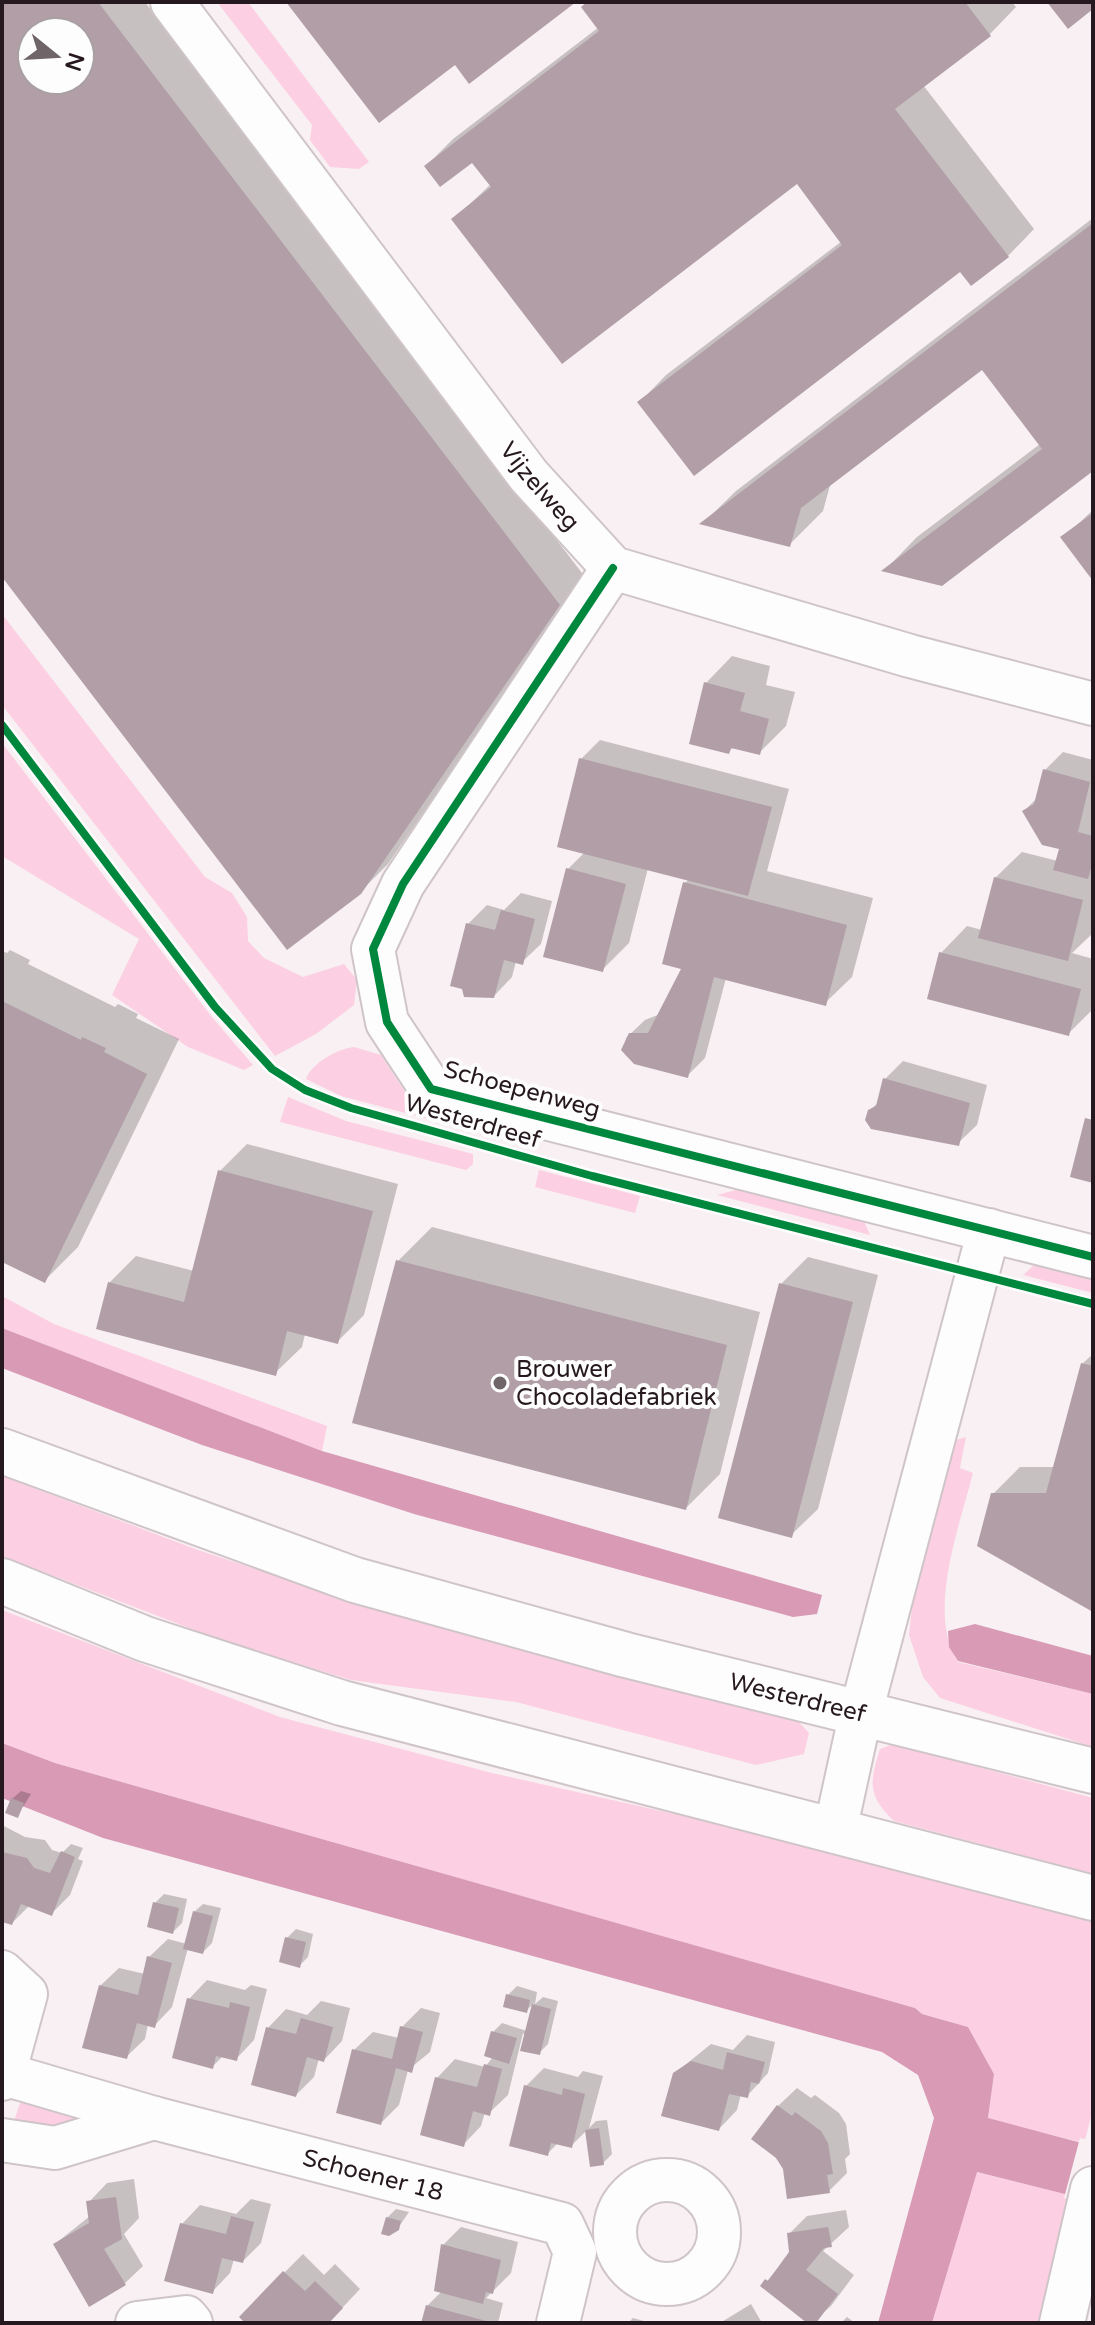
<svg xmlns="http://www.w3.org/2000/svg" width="1095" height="2325" font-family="'Varela Round',sans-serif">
<rect width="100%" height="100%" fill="#f8f0f2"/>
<!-- green -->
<g fill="#fcd0e2">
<path d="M217,2H248L369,162L359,169L330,167L310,140L312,125Z"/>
<path d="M2,614L205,877L232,893L247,917L248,941L264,958L303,977L344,964L357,980L354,1005L316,1034L275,1056L2,705Z"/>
<path d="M2,743L211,1016L253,1065L244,1070L188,1047L112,995L139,939L2,856Z"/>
<path d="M354,1047L381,1055L408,1097L460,1115L477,1132L341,1096L306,1079C312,1063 337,1049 354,1047Z"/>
<path d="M288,1097L346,1121L473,1154V1164L466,1170L280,1122Z"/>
<path d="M539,1170L640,1196L635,1213L535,1187Z"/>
<path d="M743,1188L855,1217L864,1221L870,1235L717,1195Z"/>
<path d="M1034,1265L1093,1279V1293L1023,1275Z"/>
<path d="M2,1296L54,1324L327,1426L322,1451L2,1328Z"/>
<path d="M966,1437L960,1468L973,1473C960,1525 926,1613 958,1662L1093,1694V1747L940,1698L923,1677L909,1635L917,1562L950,1442Z"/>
<path d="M2,1476L198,1550L374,1608L793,1716L809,1733L804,1754L756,1765L516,1702L351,1680L220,1640L2,1556Z"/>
<path d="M2,1610L280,1717L492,1773L777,1837L1093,1920V2110L1084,2143L988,2119L994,2074L968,2027L922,2014L915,2008L55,1763L2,1743Z"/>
<path d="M893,1744L1093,1798V1874L894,1821C868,1796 869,1783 880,1749Z"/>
<path d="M23,2094L91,2111L58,2133L12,2127Z"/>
<path d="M976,2172L1071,2195L1038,2323H932Z"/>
</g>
<!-- water -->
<g fill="#d89ab5">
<path d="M2,1328L322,1451L822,1595L817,1614L793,1617L414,1514L202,1445L2,1368Z"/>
<path d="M975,1624L1093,1656V1694L958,1661L949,1647L948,1631Z"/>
<path d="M2,1743L55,1763L915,2008L922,2014L968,2027L994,2074L988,2118L1093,2146V2201L977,2172L932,2323H878L934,2118L918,2075L882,2052L103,1838L2,1798Z"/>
</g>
<!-- pier -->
<path fill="#f8f0f2" d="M1080,2138L1093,2141V2205L1064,2198Z"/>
<!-- shadow -->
<g fill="#0003" fill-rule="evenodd">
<path d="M2,2H145L585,577L388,864L360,892L2,574ZM32,32H80V80H32Z"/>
<path d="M588,2H1012L1016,7L990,34L923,85L1034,229L1008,256L961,269L640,402L666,375L842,241L797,181L454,219L491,184L472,160L426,166L453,139L599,27Z"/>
<path d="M1093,218V469L885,570L917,537L1040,444L982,367L831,482L823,511L789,545L703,523L736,491Z"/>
<path d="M1093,510V577L1063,538Z"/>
<path d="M732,656L770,666L766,685L795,692L786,726L759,753L734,746L729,752L706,683Z"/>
<path d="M600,740L789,789L767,871L873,898L852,977L825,1003L726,978L705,1058L687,1076L635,1062L625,1055L626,1038L645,1020L660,1014L683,970L685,883L689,879L648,868L629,943L602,970L568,869L585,852L581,759Z"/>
<path d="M1063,752L1093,760V933L1072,953L1093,959V1009L1068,1034L941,953L967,926L982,930L995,878L1022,852L1058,861L1061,848L1024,811L1037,798L1045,770Z"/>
<path d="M521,893L552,901L541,944L522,962L516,961L512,977L494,996L468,924L487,905L504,910Z"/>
<path d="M10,950L30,960L28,964L115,1007L118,1004L138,1014L136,1018L179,1039L78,1247L44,1281L2,1260V951L7,953Z"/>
<path d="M903,1061L987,1085L977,1125L958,1143L869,1111L879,1102L885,1079Z"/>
<path d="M247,1144L398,1184L364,1315L337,1342L305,1334L302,1347L275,1373L109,1283L136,1256L194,1271L220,1171Z"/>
<path d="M432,1227L760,1312L720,1474L686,1508L398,1261Z"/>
<path d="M808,1257L878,1275L818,1509L791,1535L781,1284Z"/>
<path d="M1093,1354V1610L993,1494L1020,1467H1055L1082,1364Z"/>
<path d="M21,1791L31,1794L18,1815L12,1799Z"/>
<path d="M2,1825L25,1837L45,1840L52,1850L62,1853L71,1844L83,1848L78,1859L83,1861L70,1895L52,1913L30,1905L12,1923L2,1919Z"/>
<path d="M164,1894L187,1899L182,1923L173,1932L155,1903Z"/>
<path d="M203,1904L221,1908L212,1943L203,1952L188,1948L172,2007L154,2026L148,2024L145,2039L126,2057L100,1986L119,1968L145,1974L149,1957L168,1939L187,1944L194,1912Z"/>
<path d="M296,1929L313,1934L308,1957L299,1966L287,1938Z"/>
<path d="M207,1980L245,1990L251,1985L267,1989L254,2040L236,2059L223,2056L212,2067L189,1999Z"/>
<path d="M517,1986L537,1992L535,2004L543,1997L558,2001L548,2044L539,2053L523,2033L508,2095L489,2113L485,2112L481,2126L463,2145L437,2078L455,2059L485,2067L493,2057V2032L502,2023L527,2031L534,2003L526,2011L508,1995Z"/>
<path d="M321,2001L350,2008L342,2041L324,2060L319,2058L314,2077L296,2095L268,2028L286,2009L307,2015Z"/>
<path d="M421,2008L440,2013L430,2052L408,2070L399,2105L381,2123L354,2050L373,2032L399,2038L402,2027Z"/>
<path d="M747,2035L775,2042L768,2073L747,2096L741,2094L737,2110L719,2129L674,2074L711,2044L733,2050Z"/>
<path d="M544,2068L578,2077L583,2071L603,2076L589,2128L596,2121L607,2120L612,2154L603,2163L587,2130L571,2146L558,2143L547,2154L526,2086Z"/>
<path d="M797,2088L811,2098L815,2095L839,2113L846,2124L850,2154L845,2159L847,2173L829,2191L778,2106Z"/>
<path d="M134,2179L139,2218L124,2234L143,2266L124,2284L55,2244L90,2216L89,2202L107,2183Z"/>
<path d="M251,2199L271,2204L261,2243L243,2261L234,2259L230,2273L212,2292L182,2224L200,2205L236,2214Z"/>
<path d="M396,2209L409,2212L398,2228L387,2218Z"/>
<path d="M846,2210L849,2227L823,2251L854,2275L831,2306L811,2323L763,2286L791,2252L789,2234L807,2216Z"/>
<path d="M461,2227L518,2242L511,2273L486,2298L503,2303L498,2323H423L427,2306L442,2291L443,2245Z"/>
<path d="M303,2254L324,2275L335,2264L360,2289L328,2323H248L241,2316Z"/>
<path d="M751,2304L762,2323H720Z"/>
<path d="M847,2317L855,2323H841Z"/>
<path d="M633,2318L651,2323H628Z"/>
</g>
<!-- building -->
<g fill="#b19ea6" fill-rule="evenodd">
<path d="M2,2H98L560,605L361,894L287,950L2,577ZM32,32H80V80H32Z"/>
<path d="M286,2H576L469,84L455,65L379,123Z"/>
<path d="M587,2H965L991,36L895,109L1009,257L971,286L960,272L694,476L637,402L842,245L797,184L562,364L451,219L491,187L472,163L440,187L424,166L599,31L581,7Z"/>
<path d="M1047,2H1093V9L1068,29Z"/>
<path d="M1093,223V471L942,586L881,571L1042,449L982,370L801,508L790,547L699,524Z"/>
<path d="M1093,513V581L1060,537Z"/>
<path d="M704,682L745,693L740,711L769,719L760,755L731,748L729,754L689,744Z"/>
<path d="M579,758L772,807L748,896L557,847Z"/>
<path d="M1043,769L1090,782L1078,832L1093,836V861L1088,879L1053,870L1059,849L1042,845L1022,811L1034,804Z"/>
<path d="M566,868L626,884L603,972L543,957Z"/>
<path d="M994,877L1083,900L1068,961L978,938Z"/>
<path d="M683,882L847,925L826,1006L714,977L688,1078L634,1064L621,1050L629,1033H648L681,969L662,964Z"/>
<path d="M501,910L535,919L523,965L504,960L494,998L464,997L462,989L450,986L466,923L495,930Z"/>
<path d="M939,952L1081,989L1069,1036L927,999Z"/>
<path d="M2,1001L81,1040L82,1037L106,1048L104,1052L147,1074L45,1283L2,1262Z"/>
<path d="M883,1078L970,1103L959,1146L871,1129L865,1120L868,1110L876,1106Z"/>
<path d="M1085,1118L1093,1120V1183L1070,1177Z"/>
<path d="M218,1170L373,1211L338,1344L287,1331L276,1376L96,1329L108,1282L184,1302Z"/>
<path d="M396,1260L727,1345L686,1510L352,1423Z"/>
<path d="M779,1283L853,1302L792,1538L718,1518Z"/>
<path d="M1081,1363L1093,1366V1612L977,1546L991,1493H1046Z"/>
<path d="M11,1798L24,1803L18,1818L5,1813Z"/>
<path d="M61,1851L75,1857L52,1916L21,1904L12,1925L2,1922V1852L27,1858L34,1868L50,1873Z"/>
<path d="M153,1902L179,1908L173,1934L147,1927Z"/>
<path d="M193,1911L213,1916L203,1954L183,1949Z"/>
<path d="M285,1937L306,1942L300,1968L279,1962Z"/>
<path d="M147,1956L172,1963L155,2028L137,2023L127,2059L82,2048L99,1985L138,1995Z"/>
<path d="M506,1994L530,2000L527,2013L503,2007Z"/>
<path d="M187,1998L229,2008L230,2002L250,2007L237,2061L216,2056L213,2069L172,2058Z"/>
<path d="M532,2004L551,2009L540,2055L520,2051Z"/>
<path d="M301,2018L333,2027L324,2062L307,2057L296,2097L251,2085L266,2027L296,2034Z"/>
<path d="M400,2026L423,2032L412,2073L396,2068L381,2125L336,2113L352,2049L392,2059Z"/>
<path d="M491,2031L517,2038L509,2064L484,2056Z"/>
<path d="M727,2052L765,2062L759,2084L751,2082L748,2098L729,2094L719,2131L661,2116L673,2073L691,2061L723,2070Z"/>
<path d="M484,2064L502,2069L490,2116L473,2111L464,2147L420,2135L435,2077L477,2087Z"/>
<path d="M524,2085L562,2095L563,2088L585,2094L572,2148L551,2143L548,2156L509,2146Z"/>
<path d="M777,2105L792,2116L795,2112L821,2131L828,2143L833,2174L827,2175L830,2193L787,2199L783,2169L776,2158L751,2139Z"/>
<path d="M599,2128L604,2165L590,2167L585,2130Z"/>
<path d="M116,2197L122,2239L104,2249L126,2285L89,2307L53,2244L89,2223L86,2201Z"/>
<path d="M231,2216L254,2222L243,2263L222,2258L213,2294L164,2281L180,2223L226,2234Z"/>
<path d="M386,2217L401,2221L399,2230L389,2236L381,2234Z"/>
<path d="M828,2227L832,2247L824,2248L806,2270L838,2294L816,2323H807L760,2286L765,2279L768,2281L789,2252L787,2233Z"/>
<path d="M441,2244L501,2260L493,2294L486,2292L483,2304L434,2291Z"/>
<path d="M283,2271L305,2291L315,2281L343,2308L329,2323H245L239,2317Z"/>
<path d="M426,2305L490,2322V2323H421Z"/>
</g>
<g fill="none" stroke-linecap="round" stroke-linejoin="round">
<!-- minor casing -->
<g stroke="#cfc5c8" stroke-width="46">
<g id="minor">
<path id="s1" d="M172,2L529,476L613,568L910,656L1093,704"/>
<path d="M613,568L403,884L373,949L387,1022L431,1089L1093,1257"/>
<path d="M835,1831L861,1712L989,1230"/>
<path d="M2,1972L26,1994L4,2074"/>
<path id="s2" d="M2,2079L4,2074L154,2118L562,2224L575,2252L558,2323"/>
<path d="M2,2140L55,2148L154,2118"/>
<circle cx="667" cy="2232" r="52"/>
<path d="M137,2323L186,2317L191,2323"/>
</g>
</g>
<!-- tertiary casing -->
<g stroke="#cfc5c8" stroke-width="48">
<path id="tertiary" d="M1062,2323L1093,2189"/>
</g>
<!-- secondary casing -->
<g stroke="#cfc5c8" stroke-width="48">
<g id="secondary">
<path id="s3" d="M2,1451L355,1580L626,1655L1093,1771"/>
<path d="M2,1581L145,1639L342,1703L1093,1898"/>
</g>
</g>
<!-- minor -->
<use href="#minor" stroke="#fefdfd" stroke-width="42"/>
<!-- tertiary -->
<use href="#tertiary" stroke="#fefdfd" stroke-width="44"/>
<!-- secondary -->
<use href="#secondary" stroke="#fefdfd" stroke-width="44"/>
<!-- cycleway casing -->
<g stroke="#fdfdfd" stroke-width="13">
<g id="cycleway">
<path d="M613,568L403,884L373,949L387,1022L431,1089L1093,1257"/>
<path d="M2,725L215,1007L272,1069L305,1090L351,1108L592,1176L1093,1304"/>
</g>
</g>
<!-- cycleway -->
<use href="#cycleway" stroke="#00873e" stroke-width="8"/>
</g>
<!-- markers -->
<circle fill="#6f6468" stroke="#fdfdfd" stroke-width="3" cx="500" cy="1383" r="8"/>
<g text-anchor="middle" stroke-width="8" stroke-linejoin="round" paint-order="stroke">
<!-- street labels -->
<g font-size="24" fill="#25181e" stroke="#fdfdfd">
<text dy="8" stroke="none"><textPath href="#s1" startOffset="608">Vijzelweg</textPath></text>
<text transform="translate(522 1089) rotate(15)" y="8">Schoepenweg</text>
<text transform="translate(473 1121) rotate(16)" y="8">Westerdreef</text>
<text dy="8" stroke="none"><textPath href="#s3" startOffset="834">Westerdreef</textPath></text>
<text dy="8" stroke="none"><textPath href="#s2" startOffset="388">Schoener 18</textPath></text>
</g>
<!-- poi labels -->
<g font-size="24" fill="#25181e" stroke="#fdfdfd" text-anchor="start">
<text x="516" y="1377">Brouwer<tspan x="516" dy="28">Chocoladefabriek</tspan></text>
</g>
</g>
<!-- border -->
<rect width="1095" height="2325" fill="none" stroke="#25181e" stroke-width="8"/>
<!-- north arrow -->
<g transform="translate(56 56) rotate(108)"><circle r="38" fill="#fdfdfd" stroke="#a7a1a4" stroke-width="2"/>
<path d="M0-6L14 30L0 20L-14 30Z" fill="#6f6468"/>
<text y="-12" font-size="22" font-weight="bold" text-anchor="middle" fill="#25181e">N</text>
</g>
</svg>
